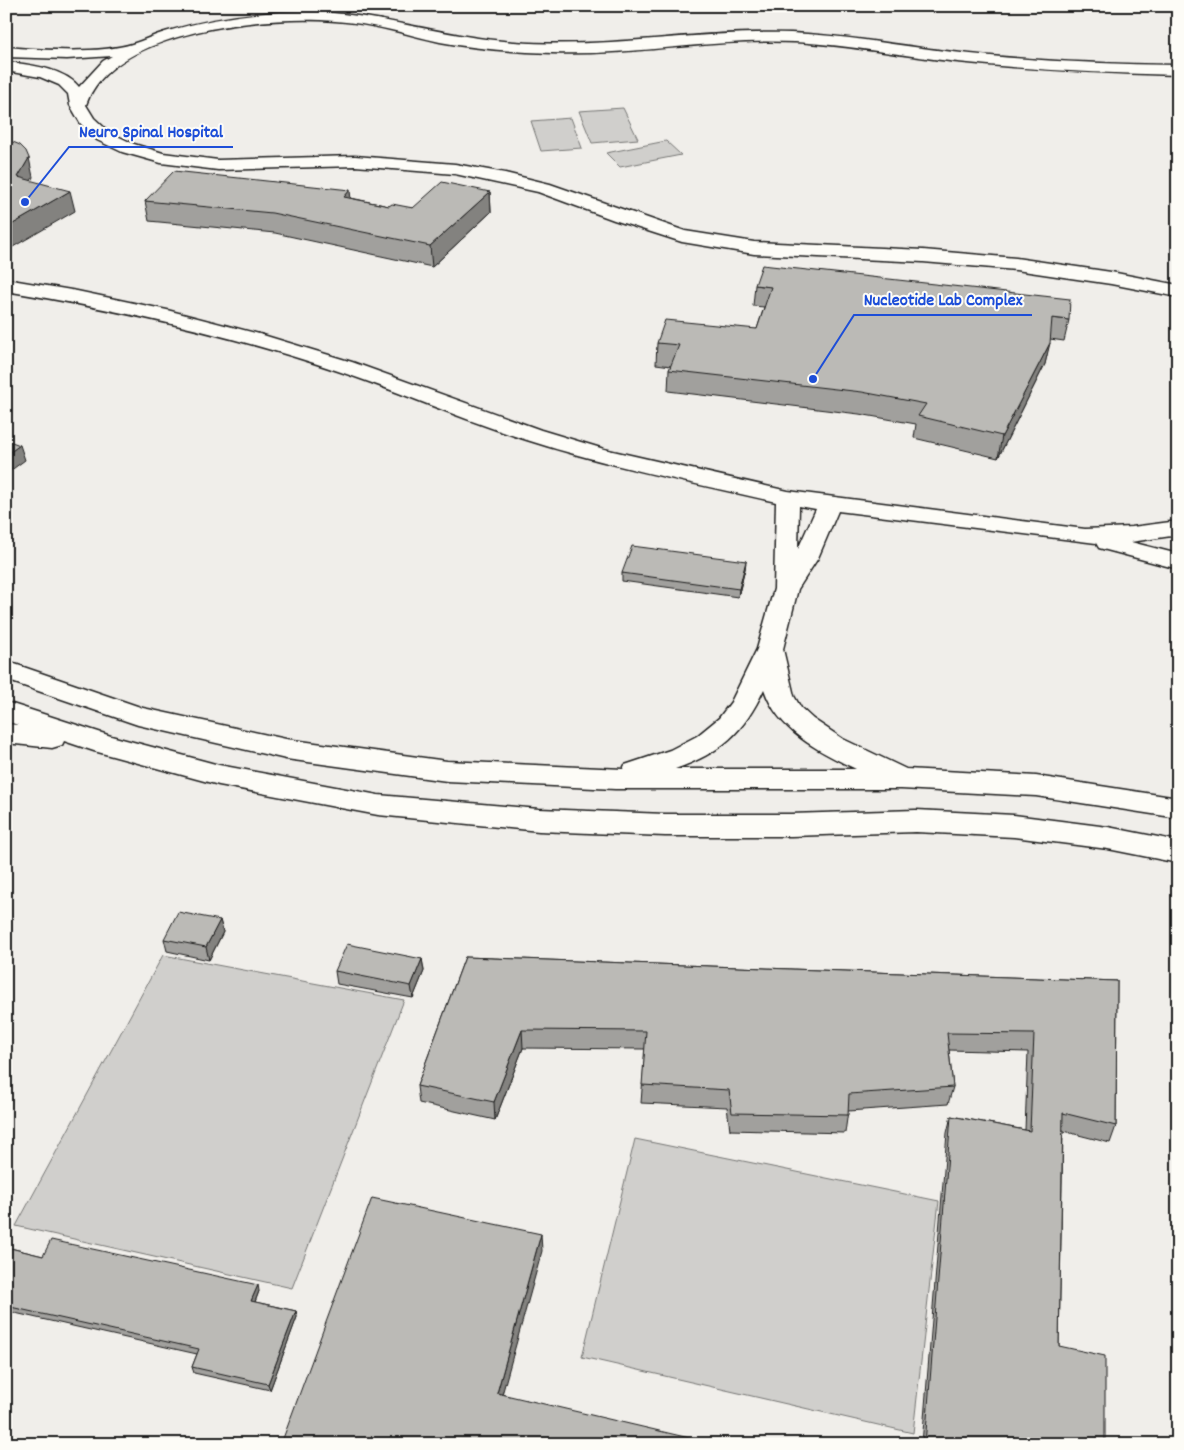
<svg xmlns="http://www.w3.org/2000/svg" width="1184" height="1450" font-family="Dekko,sans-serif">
<rect width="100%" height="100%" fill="#f0eeea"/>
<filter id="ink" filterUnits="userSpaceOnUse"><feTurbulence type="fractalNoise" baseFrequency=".02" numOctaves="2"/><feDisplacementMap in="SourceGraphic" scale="10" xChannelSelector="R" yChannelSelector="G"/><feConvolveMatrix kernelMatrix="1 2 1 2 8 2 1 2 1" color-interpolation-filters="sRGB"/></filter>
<g filter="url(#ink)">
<!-- green -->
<g fill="#d0cfcc" stroke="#767674">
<path d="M623,108L638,139L592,143L579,111Z"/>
<path d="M571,118L582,148L541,151L531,121Z"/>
<path d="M666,141L681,155L620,167L606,153Z"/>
<path d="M163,955L404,1000L292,1288L16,1226Z"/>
<path d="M635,1139L939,1201L913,1433L582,1357Z"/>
</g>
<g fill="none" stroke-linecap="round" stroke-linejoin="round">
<!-- minor casing -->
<g stroke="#1c1c1c" stroke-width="3">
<g id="minor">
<path d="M305,11C376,13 443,37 514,42C607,49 698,30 791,33C845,35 899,46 953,52C1028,61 1103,64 1178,65V75C1104,73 1031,70 958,62C903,56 850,45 795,42C714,38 634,56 552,53C515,52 477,49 440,42C405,34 371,23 335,21C270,15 131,29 93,90C90,94 88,100 86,105L94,118L109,132L134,144L163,153L218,160L355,156L455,164L505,173L550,184L685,231L754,242L923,250L1016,258L1111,272L1178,285V297L1111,284L1016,270L923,262L754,254L682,242L614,220L538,192L455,174L355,166L218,170L161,163L122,152L97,140L81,124L70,105L68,94L59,85L40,77L6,71V63L8,62C30,65 64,68 79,87L103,61L112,56L67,59L6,57V47C42,50 99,54 132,44C143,41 154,35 165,32C211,18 257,12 305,11Z"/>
<path d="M6,279L77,291L167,310L263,335L352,362L541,430L604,449L788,491L1085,529L1132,527L1178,521V535L1131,542L1178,554V569L1099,548L1096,543L838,511L818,558L798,589L783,649L794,696L801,708L813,719L843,739L906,769L1036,776L1178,798V818L1036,796L901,789H615L447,781L286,759L138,725L6,680V661L143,708L286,739L447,761L623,769L625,765L670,750L697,736L719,718L731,702L757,649L774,589L776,502C693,483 608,466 527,440C463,420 401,392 338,371C230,334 118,310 6,291ZM799,506L816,509L798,549ZM764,689C778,731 818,751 856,769H675C721,753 744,732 764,689Z"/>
<path d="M6,702L111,736L219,765L378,795L539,809L665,814H791L916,810L1014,815L1108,827L1178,841V863L1108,849L1014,837L916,832L791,836H665L539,831L378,815L219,785L94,751L64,741L62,745L52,748L6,743V724L18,725L6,721Z"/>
</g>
</g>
<!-- minor -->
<use href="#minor" fill="#fdfcf7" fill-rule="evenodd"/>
</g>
<!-- wall -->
<g fill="#a1a09d" stroke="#1c1c1c">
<path d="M490,192L491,212L432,267L275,233L149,221L145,201L351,198L389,206L413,208Z"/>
<path d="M755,285L1069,320L1064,341L1050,339L1045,364L998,458L914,438L916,424L859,414L668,391L669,370L671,366L656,364L657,343L757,329L764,307L753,306Z"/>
<path d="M746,561L745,569L738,597L622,581V573Z"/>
<path d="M220,920L223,932L209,960L167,951L164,939Z"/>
<path d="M465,957L1117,981L1116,1126L1110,1143L1063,1131L1059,1346L1105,1444H922L947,1133L951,1116L1025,1130L1028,1052L949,1050L953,1087L948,1104L848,1111L845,1133L730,1130L727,1107L641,1103L645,1049L523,1048L495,1120L419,1103L417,1086Z"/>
<path d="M422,959L424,971L413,998L337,984L335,971Z"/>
<path d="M6,1247L43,1256L259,1291L255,1302L296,1311L297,1317L270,1390L194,1373L192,1367L197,1354L6,1311Z"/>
</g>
<!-- shaded-wall -->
<g fill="#83827f" stroke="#1c1c1c">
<path d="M29,158L33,177L23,197L18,177Z"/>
<path d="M350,190L352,210L344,197Z"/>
<path d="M70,191L75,211L6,251V228Z"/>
<path d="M490,192L491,212L432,267L430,246Z"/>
<path d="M1050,343L1045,364L998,458L1002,436Z"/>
<path d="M20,445L25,460L6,474V455Z"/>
<path d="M746,561L745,569L738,597L739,589Z"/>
<path d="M220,920L223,932L209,960L206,947Z"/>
<path d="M422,959L424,971L413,998L411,986Z"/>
<path d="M522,1030L523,1048L495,1120L494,1102Z"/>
<path d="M541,1234L542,1251L498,1409L497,1393Z"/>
<path d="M258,1285L259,1291L253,1307L251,1301Z"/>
<path d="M296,1311L297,1317L270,1390L268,1384Z"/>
</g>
<!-- building -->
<g fill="#bbbab6" stroke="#1c1c1c">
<path d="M6,139L20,145L26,151L29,158L18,177L70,191L6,228Z"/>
<path d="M174,171L350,190L344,197L389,206L392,204L413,208L442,182L490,192L430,246L272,213L145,201Z"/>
<path d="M762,265L1070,299L1069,320L1052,318L1050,343L1002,436L918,416L926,404L862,392L669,370L679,345L657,343L665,320L757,329L771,287L755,285Z"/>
<path d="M6,440L20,445L6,455Z"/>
<path d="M632,546L746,561L739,589L622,573Z"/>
<path d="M178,912L220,920L206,947L164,939Z"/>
<path d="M347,944L422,959L411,986L335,971Z"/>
<path d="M465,957L1117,981L1116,1126L1063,1113L1059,1346L1105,1356V1444H925L951,1116L1030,1131L1034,1034L947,1033L953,1087L849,1094L848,1115L732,1113L729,1090L642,1085L646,1031L522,1030L494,1102L417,1086Z"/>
<path d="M372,1198L541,1234L497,1393L715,1444H281Z"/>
<path d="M51,1240L258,1285L251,1301L296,1311L268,1384L192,1367L199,1349L6,1306V1247L43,1256Z"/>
</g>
</g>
<!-- callouts -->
<path fill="none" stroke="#1d4ed8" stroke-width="2" d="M25 202L69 147H233M813 379L854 315H1032"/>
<g fill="#1d4ed8" stroke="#fdfcf7" stroke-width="2">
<circle cx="25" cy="202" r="5"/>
<circle cx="813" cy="379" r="5"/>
</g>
<g font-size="18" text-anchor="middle" font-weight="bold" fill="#1d4ed8" stroke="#fdfcf7" stroke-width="4" stroke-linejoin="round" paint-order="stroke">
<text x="151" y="137">Neuro Spinal Hospital</text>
<text x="943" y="305">Nucleotide Lab Complex</text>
</g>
<!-- margin -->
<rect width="1184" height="1450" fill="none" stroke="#fdfcf7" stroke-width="25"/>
<rect x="12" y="12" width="1159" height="1425" fill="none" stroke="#1c1c1c" stroke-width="2" filter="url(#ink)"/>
</svg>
